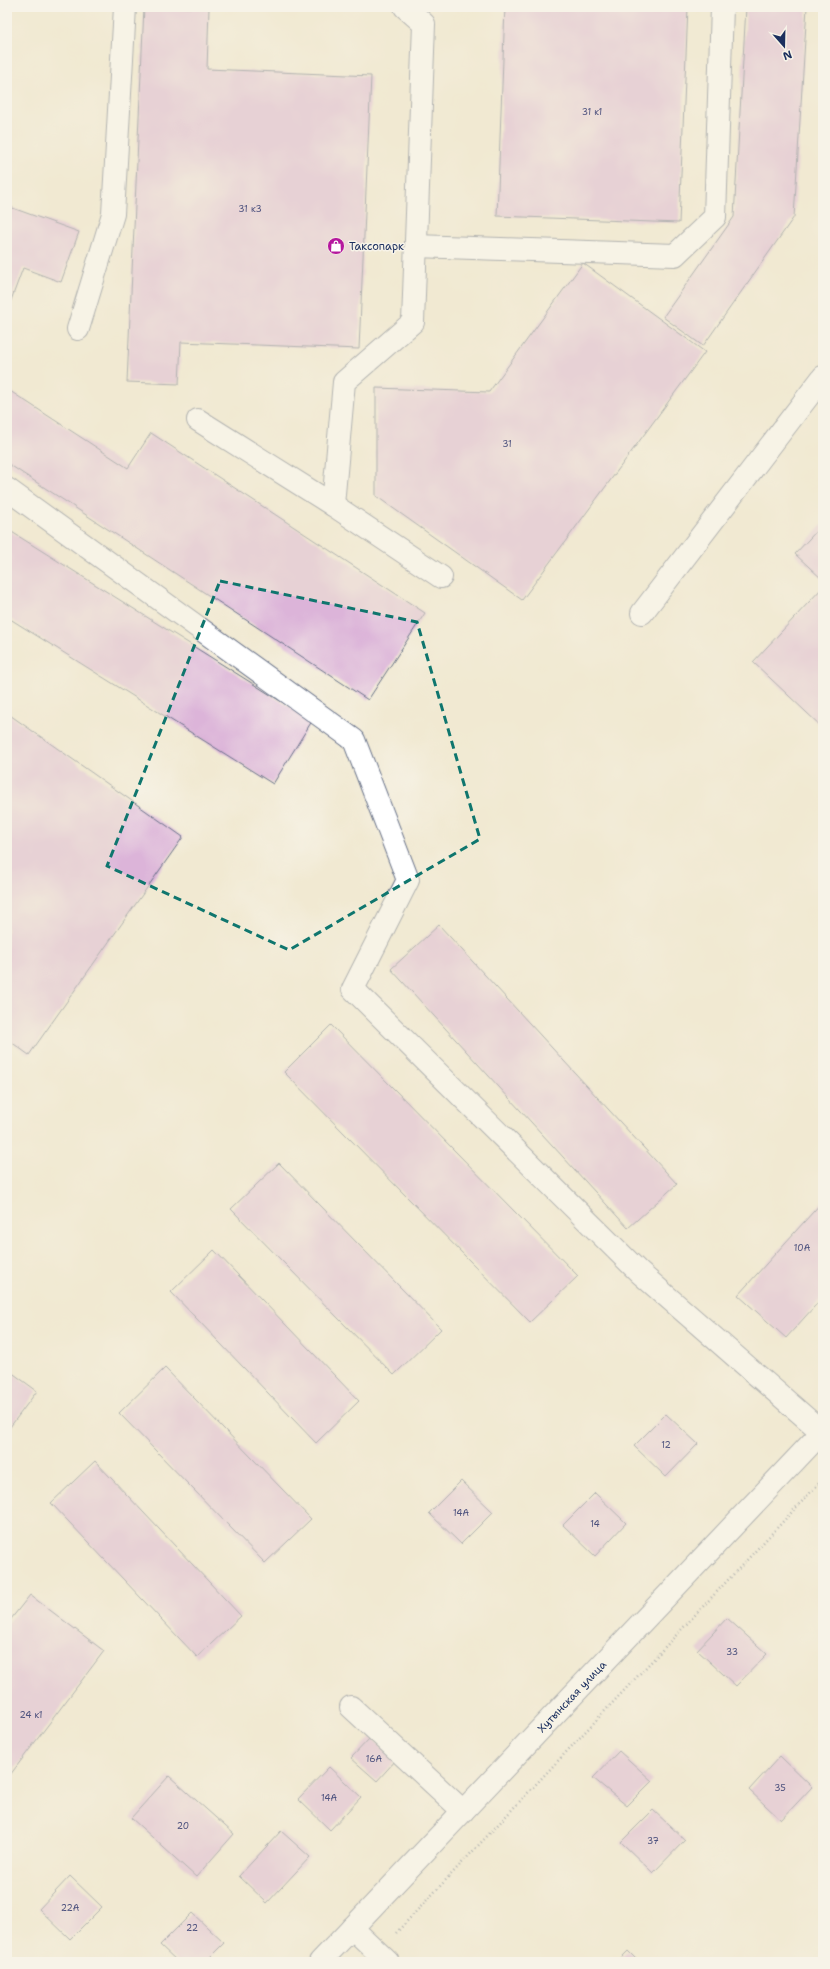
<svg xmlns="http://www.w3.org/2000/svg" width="830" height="1969" font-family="'Shantell Sans',sans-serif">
<rect width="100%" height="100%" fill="#f7f3e8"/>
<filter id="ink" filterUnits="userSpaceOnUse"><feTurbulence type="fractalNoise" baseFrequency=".025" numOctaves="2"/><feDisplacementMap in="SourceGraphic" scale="8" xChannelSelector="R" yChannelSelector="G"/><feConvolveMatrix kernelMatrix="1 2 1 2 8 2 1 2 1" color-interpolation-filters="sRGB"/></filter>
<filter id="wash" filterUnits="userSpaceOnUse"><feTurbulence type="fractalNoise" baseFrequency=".012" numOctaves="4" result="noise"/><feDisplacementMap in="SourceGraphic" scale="16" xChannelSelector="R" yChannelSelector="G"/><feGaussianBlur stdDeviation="0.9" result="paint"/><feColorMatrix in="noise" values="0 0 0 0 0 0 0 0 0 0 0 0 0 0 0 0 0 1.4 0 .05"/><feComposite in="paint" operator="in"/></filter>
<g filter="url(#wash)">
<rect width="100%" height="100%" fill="#f1e9d2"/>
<g id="blocks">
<!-- building -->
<g fill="#dcb4d9">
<path d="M144,7L209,8L207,69L371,76L359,349L181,342L179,384L127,382Z"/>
<path d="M505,7H688L679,223L497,216Z"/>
<path d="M746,7H807L794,217L703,346L663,317L734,217Z"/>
<path d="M7,206L79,232L61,282L23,268L7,311Z"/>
<path d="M583,263L705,352L522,600L376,496V388L489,392Z"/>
<path d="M7,389L128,468L151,433L425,613L368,700L7,463Z"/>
<path d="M823,524V580L795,554Z"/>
<path d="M7,529L312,721L273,784L7,617Z"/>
<path d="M823,587V728L753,662Z"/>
<path d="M7,713L183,837L29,1055L7,1039Z"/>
<path d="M439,925L677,1184L628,1228L391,969Z"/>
<path d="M331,1025L578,1276L530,1322L284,1072Z"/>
<path d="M279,1163L441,1329L394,1375L231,1209Z"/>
<path d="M823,1201V1297L786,1338L738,1295Z"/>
<path d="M214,1250L359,1401L316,1443L171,1292Z"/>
<path d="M165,1368L311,1519L265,1563L119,1413Z"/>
<path d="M7,1369L37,1391L7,1431Z"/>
<path d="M666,1414L698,1444L666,1477L634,1446Z"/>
<path d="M95,1461L241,1616L197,1657L51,1503Z"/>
<path d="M461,1481L493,1512L461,1544L429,1513Z"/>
<path d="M595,1493L626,1523L595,1556L563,1525Z"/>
<path d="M30,1595L104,1651L7,1779V1624Z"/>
<path d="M727,1618L767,1654L736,1686L697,1650Z"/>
<path d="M371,1737L396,1760L377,1781L351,1758Z"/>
<path d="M619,1751L652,1781L627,1806L593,1778Z"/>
<path d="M780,1756L812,1787L781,1820L749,1790Z"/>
<path d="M329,1767L361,1797L330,1830L298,1799Z"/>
<path d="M169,1776L234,1834L196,1877L131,1818Z"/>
<path d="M653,1810L685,1840L653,1873L621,1842Z"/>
<path d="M281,1831L310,1857L267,1903L239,1876Z"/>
<path d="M70,1876L102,1907L70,1939L39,1909Z"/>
<path d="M192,1913L224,1943L205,1962H178L160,1945Z"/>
<path d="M628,1951L639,1962H617Z"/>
</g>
</g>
</g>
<g filter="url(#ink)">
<use href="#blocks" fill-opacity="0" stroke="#667087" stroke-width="1"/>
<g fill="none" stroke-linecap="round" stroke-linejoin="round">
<!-- minor casing -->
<g stroke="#667087" stroke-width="24">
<g id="minor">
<path d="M416,246L675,255L715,217L722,7"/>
<path d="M78,329L113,214L125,7"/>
<path d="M198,420L333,505L441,577"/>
<path d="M7,489L354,740L408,880L353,989L640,1273L822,1432"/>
<path d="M333,505L344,382L413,322L424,24L405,7"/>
<path d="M642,613L823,377"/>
<path d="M351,1707L463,1811"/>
<path d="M352,1928L388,1962"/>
<path id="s1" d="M320,1962L823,1431"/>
</g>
</g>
<!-- path -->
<path stroke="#667087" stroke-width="2.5" stroke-dasharray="1 3" stroke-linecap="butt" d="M396,1933L823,1479"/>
<!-- minor -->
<use href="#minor" stroke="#fff" stroke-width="22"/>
</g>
</g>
<!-- marked area -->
<path d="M0 0H830V1969H0ZM220,581L417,622L480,839L289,950L107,866Z" fill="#f1e9d2" fill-opacity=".55" fill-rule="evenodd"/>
<path fill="none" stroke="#0f766e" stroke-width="3" stroke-dasharray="8 5" stroke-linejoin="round" d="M220,581L417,622L480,839L289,950L107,866Z"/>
<!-- icons -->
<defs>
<g id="shop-disc" transform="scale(0.9)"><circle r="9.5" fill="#b5179e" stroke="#f7f3e8"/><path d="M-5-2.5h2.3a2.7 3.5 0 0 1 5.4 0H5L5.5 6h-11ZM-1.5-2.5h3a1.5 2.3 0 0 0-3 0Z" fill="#fff"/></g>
</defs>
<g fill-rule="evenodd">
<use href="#shop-disc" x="336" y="246"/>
</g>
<g text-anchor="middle" stroke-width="3" stroke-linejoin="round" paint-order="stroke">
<!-- number labels -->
<g font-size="9" fill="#4b507d">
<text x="592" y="115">31 к1</text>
<text x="250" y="212">31 к3</text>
<text x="507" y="447">31</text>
<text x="802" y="1251">10А</text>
<text x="666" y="1448">12</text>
<text x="461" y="1516">14А</text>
<text x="595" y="1527">14</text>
<text x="732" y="1655">33</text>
<text x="31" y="1718">24 к1</text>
<text x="374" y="1762">16А</text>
<text x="780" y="1791">35</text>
<text x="329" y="1801">14А</text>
<text x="183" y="1829">20</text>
<text x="653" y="1844">37</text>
<text x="70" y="1911">22А</text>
<text x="192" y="1931">22</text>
</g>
<!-- poi labels -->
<g font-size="11" fill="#1b2f5e" stroke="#f7f3e8" text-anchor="start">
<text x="349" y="250">Таксопарк</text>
</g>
<!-- street labels -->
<g font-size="11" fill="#1b2f5e" stroke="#f7f3e8">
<text dy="4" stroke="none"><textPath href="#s1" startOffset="366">Хутынская улица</textPath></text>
</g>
</g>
<!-- margin -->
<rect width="830" height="1969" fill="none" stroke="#f7f3e8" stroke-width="24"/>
<!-- north arrow -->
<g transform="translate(784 46) rotate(160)" stroke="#f7f3e8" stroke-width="3" paint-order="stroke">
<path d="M0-3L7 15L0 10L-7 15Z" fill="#1b2f5e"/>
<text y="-6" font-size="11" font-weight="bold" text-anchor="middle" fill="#1b2f5e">N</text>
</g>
</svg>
